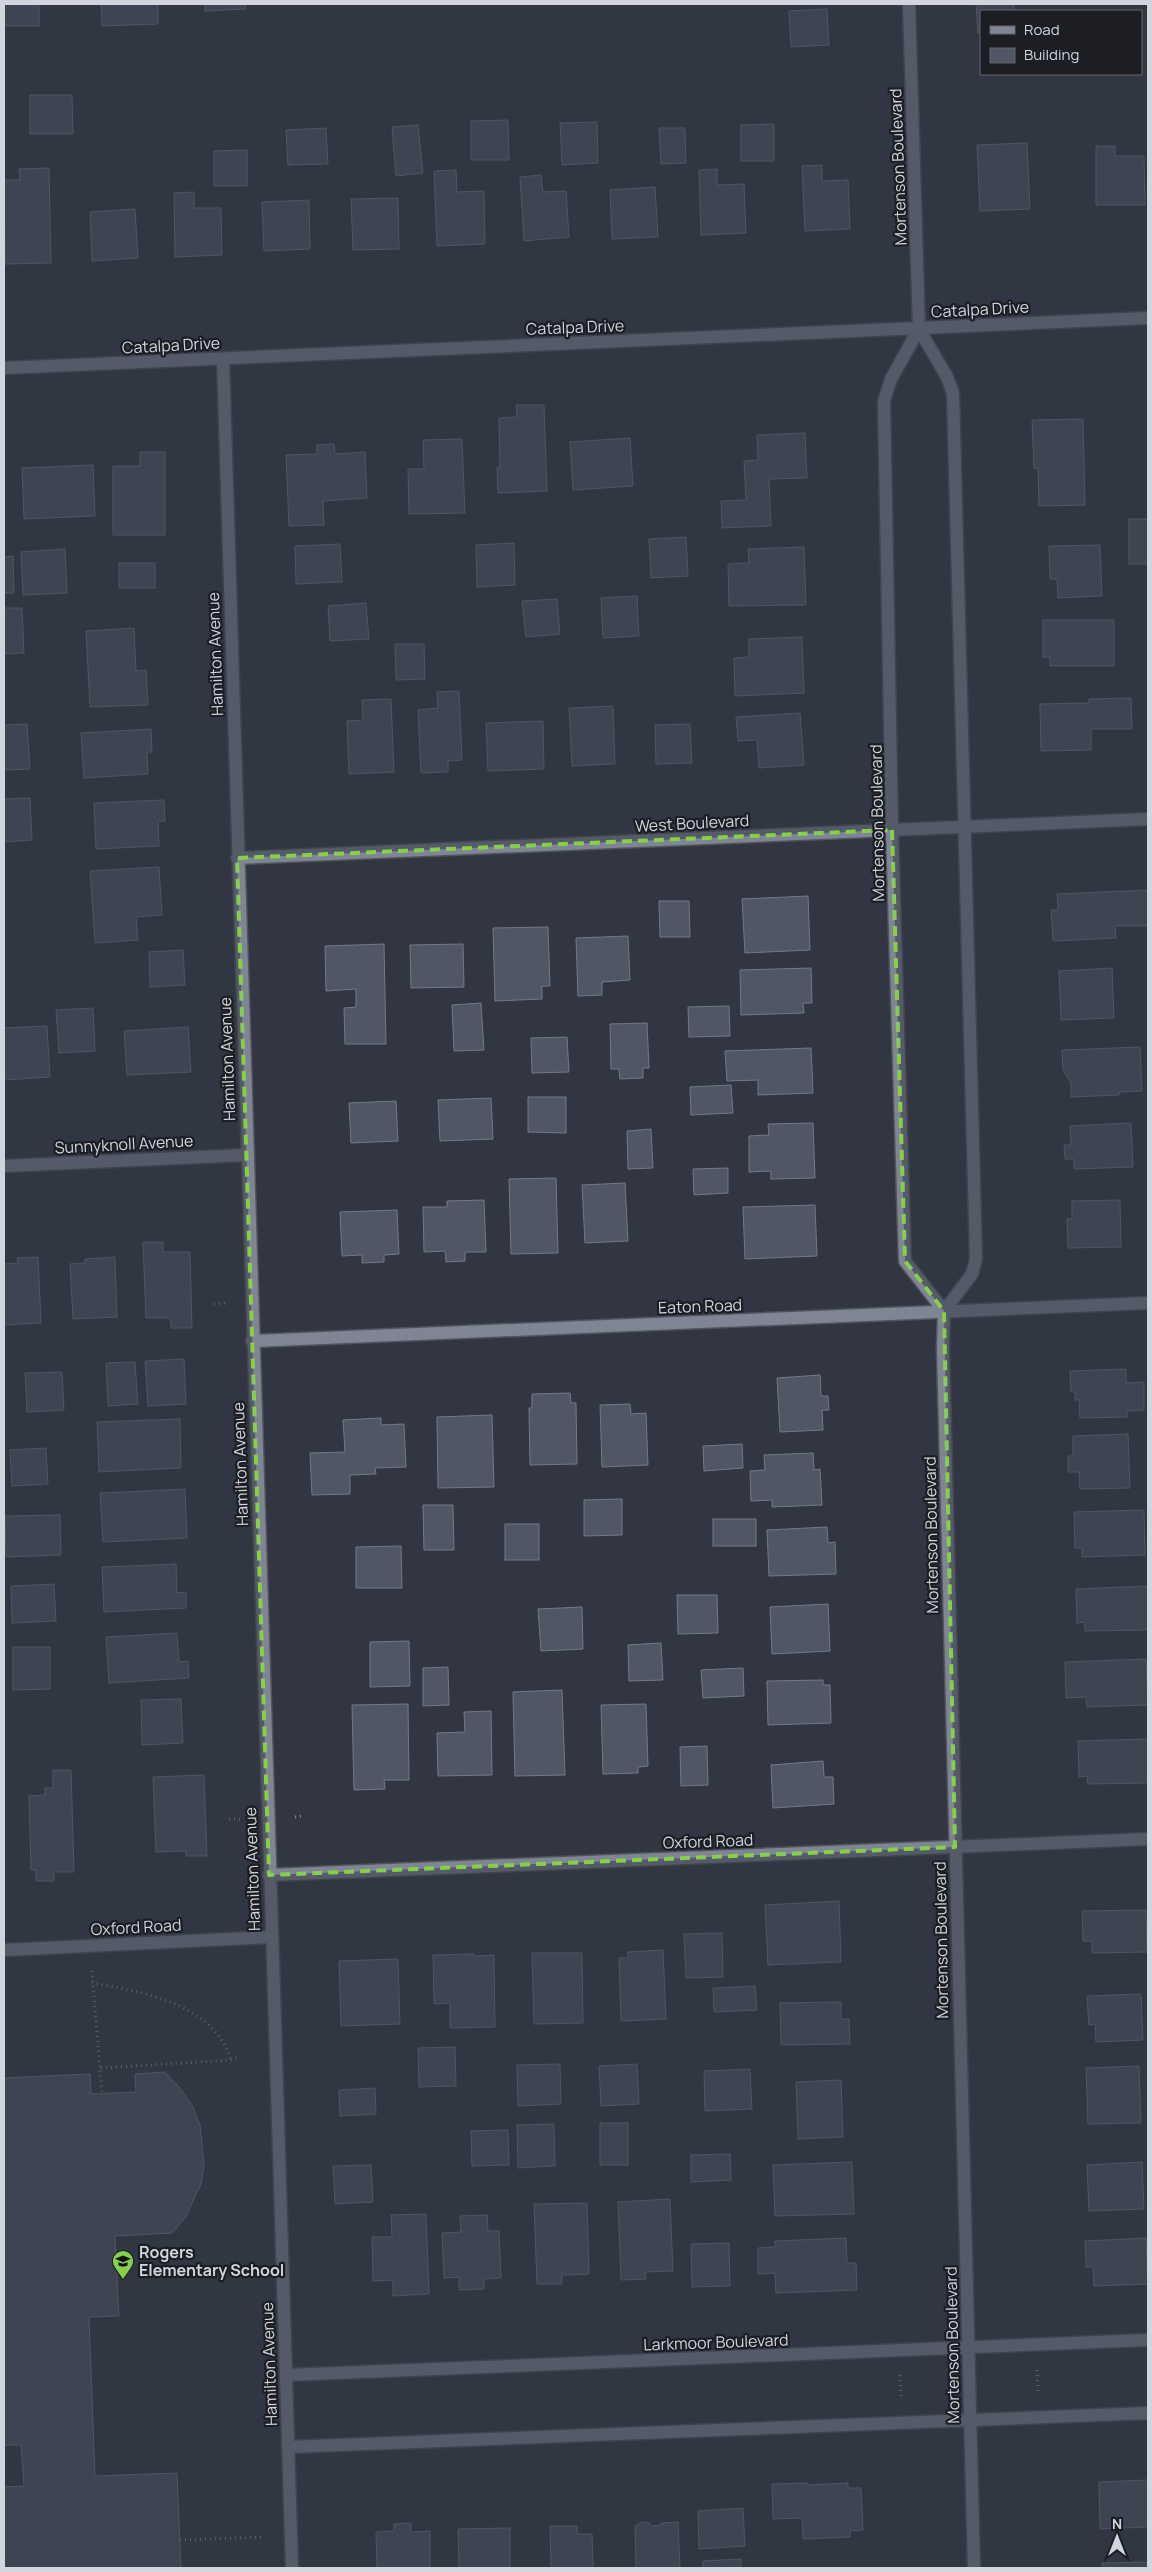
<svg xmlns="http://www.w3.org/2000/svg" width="1152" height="2572" font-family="Manrope,sans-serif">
<rect width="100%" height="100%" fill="#323643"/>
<!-- building -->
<g fill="#515664" stroke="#747988">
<rect x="4" y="4" width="35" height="22"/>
<path d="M101,4H158V24L102,26Z"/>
<path d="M205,4H245L246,9L205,11Z"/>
<path d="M976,4H1014V11H981V33H978Z"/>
<path d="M827,9L829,45L791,47L789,11Z"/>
<path d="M30,95H72L73,134H30Z"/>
<path d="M508,120L509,160H471V121Z"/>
<path d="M597,122L598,163L562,165L560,123Z"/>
<path d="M774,124V161H741V125Z"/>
<path d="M418,125L423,173L396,176L392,127Z"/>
<path d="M326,128L328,164L288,165L286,130Z"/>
<path d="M659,128H685L686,163L661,164Z"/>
<path d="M1027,143L1030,209L980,211L977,145Z"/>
<path d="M1096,146H1115V156H1144L1145,205H1096Z"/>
<path d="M247,150V186H214V151Z"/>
<path d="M822,165V181L848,180L850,229L805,231L802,166Z"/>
<path d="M49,168L51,263L5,264L4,180H20L19,169Z"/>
<path d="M717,169V185L744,184L746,233L701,235L699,170Z"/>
<path d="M456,170L457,192L484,191L485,244L437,246L434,171Z"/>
<path d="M541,175L543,192L566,191L569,237L524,241L520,177Z"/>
<path d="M655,187L658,237L612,239L610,190Z"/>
<path d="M194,192V208H221L222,255L175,257L174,193Z"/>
<path d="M398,198L399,249L353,250L351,199Z"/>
<path d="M309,200L310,249L264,251L262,202Z"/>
<path d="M135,209L138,258L92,261L90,212Z"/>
<path d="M516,405H544L547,491L498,493L497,468H500L499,418L517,417Z"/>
<path d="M1083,419L1085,505L1039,506L1038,468H1034L1032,420Z"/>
<path d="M805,433L807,478L769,479L771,526L722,528L721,501L746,500L744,461L758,460L757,435Z"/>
<path d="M630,438L633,486L573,490L570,442Z"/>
<path d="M462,439L465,513L409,514L408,469H424L423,440Z"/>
<path d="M334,444L335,454L365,452L367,498L323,501L324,525L289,526L286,455L317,454V445Z"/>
<path d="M140,452H165V535H113V466H140Z"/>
<path d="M93,465L95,516L24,519L22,468Z"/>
<rect x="1129" y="519" width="19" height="45"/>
<path d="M686,537L688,576L651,578L649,539Z"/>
<path d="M514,543L515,585L477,587L476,545Z"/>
<path d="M340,544L342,582L296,584L295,546Z"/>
<path d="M1100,545L1102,596L1058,598L1057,579H1050L1049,546Z"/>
<path d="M804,547L806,605L729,606L728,564L749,563L748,549Z"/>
<path d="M65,549L67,593L23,595L21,552Z"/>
<path d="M13,556L14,593H4V557Z"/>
<rect x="119" y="563" width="36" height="25"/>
<path d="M637,596L639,636L603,638L601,598Z"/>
<path d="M557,599L560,634L526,637L522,601Z"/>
<path d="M366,603L369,639L330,641L328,606Z"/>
<path d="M4,608H22L24,653L4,654Z"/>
<path d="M1043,620H1114V666H1050V657H1043Z"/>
<path d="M134,628L136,671L146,670L148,705L90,707L86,631Z"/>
<path d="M802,637L804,693L735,696L734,658L749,657V639Z"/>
<path d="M395,644H424L425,679L396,680Z"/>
<path d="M459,691L462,760L448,761V772L421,773L418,710L438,708L437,692Z"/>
<path d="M1131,698L1132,729H1091V750L1041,751L1040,704L1089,703V699Z"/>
<path d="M391,699L394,772L349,774L347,721L363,720L362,700Z"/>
<path d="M613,706L615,764L572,766L569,708Z"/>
<path d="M800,713L804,765L759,768L757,740L738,741L736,717Z"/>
<path d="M543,721L544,769L488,771L486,723Z"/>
<path d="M27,724L30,769L4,770V725Z"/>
<path d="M690,724L692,763L656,764L655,725Z"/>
<path d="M151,729L152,752H147L148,774L84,778L81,733Z"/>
<path d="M30,798L32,840L4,842V799Z"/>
<path d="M164,800L165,821H158L159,846L96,849L94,803Z"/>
<path d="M159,867L162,915L136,917L138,940L95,943L90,871Z"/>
<path d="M1148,890V926H1115L1116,938L1053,941L1051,910H1058L1057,894Z"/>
<path d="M808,896L810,950L745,953L742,899Z"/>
<path d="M659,901H689L690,937H660Z"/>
<path d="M548,927L550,986H542V999L495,1001L493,928Z"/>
<path d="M628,936L630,980L602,982V995L578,996L576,938Z"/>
<path d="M384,944L386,1044H345L344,1008L356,1007V989L326,991L325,946Z"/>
<path d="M463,944L464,987L411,988L410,945Z"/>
<path d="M183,950L185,985L150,987L149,952Z"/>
<path d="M811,968L812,1003H803L804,1013L741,1015L740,970Z"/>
<path d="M1112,968L1114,1018L1061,1020L1059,971Z"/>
<path d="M481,1003L484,1050L454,1051L452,1005Z"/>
<path d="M729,1006L730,1036L689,1037L688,1007Z"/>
<path d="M93,1008L95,1051L59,1053L56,1010Z"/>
<path d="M647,1023L649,1068H643V1078L620,1079L619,1069H611L610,1024Z"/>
<path d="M47,1026L50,1077L4,1080V1028Z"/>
<path d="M188,1027L191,1072L127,1075L124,1031Z"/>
<path d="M567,1037L569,1072L532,1073L531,1038Z"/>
<path d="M1140,1047L1142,1091L1119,1092V1095L1071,1097V1083L1063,1070L1062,1050Z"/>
<path d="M811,1048L813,1093L758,1095V1080L727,1081L725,1051Z"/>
<path d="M731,1085L733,1113L691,1115L690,1087Z"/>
<path d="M528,1097H566V1133L528,1132Z"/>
<path d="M491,1098L493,1139L440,1141L438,1100Z"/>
<path d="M396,1101L398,1141L351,1143L349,1103Z"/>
<path d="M813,1123L815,1178L771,1179V1171L749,1172V1136L769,1135L768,1124Z"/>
<path d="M1131,1123L1133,1167L1074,1169V1159H1065L1064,1145H1071L1070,1126Z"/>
<path d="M651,1129L653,1168L628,1169L627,1131Z"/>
<path d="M728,1168V1193L694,1195L693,1169Z"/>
<path d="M556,1178L558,1253L511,1254L509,1179Z"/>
<path d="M625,1183L628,1241L585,1243L582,1185Z"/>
<path d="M484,1200L486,1252H465V1261L446,1262L445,1251L424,1252L423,1207H447V1201Z"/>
<path d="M1120,1200L1121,1247L1068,1248L1067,1219H1072V1201Z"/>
<path d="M815,1205L817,1256L745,1259L743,1207Z"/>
<path d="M397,1210L399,1254L384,1255V1262L362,1263V1255L342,1256L340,1212Z"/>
<path d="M143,1242H163V1252H190L192,1328H171L170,1318H146Z"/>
<path d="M38,1257L41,1323L4,1325V1264L18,1263L17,1258Z"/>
<path d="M115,1257L117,1317L73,1319L70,1264L85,1263V1259Z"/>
<path d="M184,1359L186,1404L148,1406L145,1361Z"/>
<path d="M135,1362L138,1404L108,1406L106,1363Z"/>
<path d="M1126,1369V1383L1144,1382V1410L1127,1411V1417L1080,1418L1079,1400H1075V1392H1071L1070,1371Z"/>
<path d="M62,1372L64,1410L27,1412L25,1373Z"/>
<path d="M820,1375L821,1396H828L829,1410H822L823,1430L780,1432L777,1378Z"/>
<path d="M570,1393L571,1403H576L577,1464L530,1465L529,1408H532V1394Z"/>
<path d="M630,1404L631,1414L646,1413L648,1465L602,1467L600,1405Z"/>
<path d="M492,1415L494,1487L438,1488L437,1417Z"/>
<path d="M381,1418V1425L404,1424L406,1467L375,1468L376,1474L350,1475V1494L312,1495L310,1453L345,1452L343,1420Z"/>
<path d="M180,1419L181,1468L99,1472L97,1422Z"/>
<path d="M1128,1434L1130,1488L1080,1489L1079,1472H1068V1456H1073V1436Z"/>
<path d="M742,1444L743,1468L704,1471L703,1446Z"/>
<path d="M46,1448L48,1484L12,1486L10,1450Z"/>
<path d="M813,1453L814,1470L820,1469L822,1505L772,1507V1500L751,1501L750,1471L765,1470L764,1455Z"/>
<path d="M185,1489L187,1538L103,1542L100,1493Z"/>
<path d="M622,1499V1535L584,1536V1500Z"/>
<path d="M423,1505H453L454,1550H424Z"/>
<path d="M1144,1510L1145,1555L1082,1557V1548H1075L1074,1512Z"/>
<path d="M60,1515L61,1555L6,1557L5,1516Z"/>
<rect x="713" y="1519" width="43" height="27"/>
<rect x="505" y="1524" width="34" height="36"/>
<path d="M827,1527L828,1543L835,1542L836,1574L769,1576L767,1530Z"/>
<path d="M401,1546L402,1588H356V1547Z"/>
<path d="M176,1564L177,1593L186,1592V1608L104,1612L102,1567Z"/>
<path d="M54,1584L56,1621L12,1623L11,1586Z"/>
<path d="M1148,1586V1627L1146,1630L1085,1631L1084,1622L1077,1623L1076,1589Z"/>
<path d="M677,1595H717L718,1633L678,1634Z"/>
<path d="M828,1604L830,1651L772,1654L770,1607Z"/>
<path d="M582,1607L583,1649L541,1651L538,1609Z"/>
<path d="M177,1633L179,1662L188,1661L189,1678L109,1683L106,1637Z"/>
<path d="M409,1641L410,1686L370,1687V1642Z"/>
<path d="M661,1643L663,1680L629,1681L628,1645Z"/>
<path d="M13,1647H50V1689L13,1690Z"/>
<path d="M1146,1659L1148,1705L1087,1707L1086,1697L1066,1698L1065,1662Z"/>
<path d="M448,1667L449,1705L423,1706V1668Z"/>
<path d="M743,1668L744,1696L703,1698L701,1670Z"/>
<path d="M823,1680V1685H830L831,1723L768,1725L767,1681Z"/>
<path d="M562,1690L565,1775L515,1776L513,1692Z"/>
<path d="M181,1699L183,1743L142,1745L141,1700Z"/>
<path d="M408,1704L409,1780H384L385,1789L354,1790L352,1705Z"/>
<path d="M646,1704L648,1766L638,1767V1773L603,1774L601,1705Z"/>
<path d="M491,1711L492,1775L438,1776L437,1733L465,1732L464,1712Z"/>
<path d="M1148,1739V1783L1088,1784L1087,1776L1079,1777L1078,1741Z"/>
<path d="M707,1746L708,1785L681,1786L680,1747Z"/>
<path d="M823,1761L824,1777H833L834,1804L773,1808L771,1765Z"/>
<path d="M53,1770H71L74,1872H54V1881H36V1870H31L29,1796L45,1795V1788H53Z"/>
<path d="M204,1775L207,1856H186V1851L156,1852L153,1777Z"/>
<path d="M839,1901L841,1962L768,1965L765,1905Z"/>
<path d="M1146,1910L1147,1952L1092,1953V1941H1083L1082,1911Z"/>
<path d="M722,1933L723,1977L686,1978L684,1934Z"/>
<path d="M663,1950L666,2019L621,2021L619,1958H628V1952Z"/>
<path d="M532,1953H582L583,2023L534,2024Z"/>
<path d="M474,1954V1956L494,1955L495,2027L450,2028V2003L434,2004L433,1955Z"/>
<path d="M398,1959L400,2024L341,2026L339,1961Z"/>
<path d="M755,1986L757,2010L714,2012L713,1988Z"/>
<path d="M1141,1994L1143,2040L1096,2042L1095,2024L1089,2025L1087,1996Z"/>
<path d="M841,2002V2019H849L850,2044L781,2045L780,2003Z"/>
<path d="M455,2047L456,2086L419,2087L418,2048Z"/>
<path d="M560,2064L561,2104L518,2106L517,2065Z"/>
<path d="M637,2064L639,2104L601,2106L599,2066Z"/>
<path d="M1139,2066L1141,2123L1088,2124L1086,2068Z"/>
<path d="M750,2069L752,2109L705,2111L704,2071Z"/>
<path d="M165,2072L180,2088L192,2105L200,2125L204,2165L201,2184L185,2218L172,2233L115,2236L119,2316L89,2317L95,2476L177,2473L181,2568H4V2487L24,2486L21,2445H4V2078L90,2074L91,2094L136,2092L135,2074Z"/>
<path d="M841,2080L843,2137L798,2139L796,2082Z"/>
<path d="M375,2088L376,2114L340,2116L339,2090Z"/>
<rect x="600" y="2123" width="28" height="42"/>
<path d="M554,2124L555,2166L518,2168L517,2125Z"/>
<path d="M508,2130L509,2165L472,2166L471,2131Z"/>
<path d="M730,2154L731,2180L691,2182V2155Z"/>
<path d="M852,2162L854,2214L775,2216L773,2165Z"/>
<path d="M1142,2162L1144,2209L1089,2211L1087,2165Z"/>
<path d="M371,2165L373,2202L335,2204L333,2166Z"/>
<path d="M670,2199L673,2271L645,2272L646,2279L621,2280L618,2202Z"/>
<path d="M587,2203L589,2274L562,2275V2284H537L534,2204Z"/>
<path d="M426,2214L429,2294L393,2296V2280L373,2281L372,2237H392L391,2215Z"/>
<path d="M487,2215L488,2231H499L501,2278L484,2279V2289L459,2290V2277L444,2278L442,2233L461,2232L460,2216Z"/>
<path d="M846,2238L847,2263H856L857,2290L776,2293L775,2273L758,2274V2248L775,2247V2241Z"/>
<path d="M1146,2238L1148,2284L1094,2286L1093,2267H1086L1085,2241Z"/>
<path d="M729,2243L730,2286L692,2287L691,2244Z"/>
<path d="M1148,2480V2527L1100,2529L1099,2482Z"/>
<path d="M807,2483V2485L848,2483V2488H861L863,2530L850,2531V2537L803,2539L802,2518L773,2519L772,2484Z"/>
<path d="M743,2508L745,2546L699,2549L698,2511Z"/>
<path d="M648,2522L652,2526L661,2525V2523L678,2522L680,2568H636L635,2526L640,2523Z"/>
<path d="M411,2523V2532L430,2531V2568H377L376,2532L394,2531V2524Z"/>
<path d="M550,2526H577V2534H592L593,2568H551Z"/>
<path d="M510,2528V2568H459L458,2529Z"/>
<path d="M741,2559V2568H703V2561Z"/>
<path d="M1148,2562V2568H1102V2563Z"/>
</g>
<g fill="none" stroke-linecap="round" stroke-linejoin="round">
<!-- minor casing -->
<g stroke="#50545f" stroke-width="15">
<g id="minor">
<path d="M909,4L919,329L947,377L953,393L976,1259L972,1274L944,1311L943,1349L974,2568"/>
<path d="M919,329L891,379L884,401L892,830L905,1261L944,1311"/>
<path d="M223,359L292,2568"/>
<path d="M237,858L1148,819"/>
<path d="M4,1166L246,1155"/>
<path d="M252,1341L1148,1303"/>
<path d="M269,1875L1148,1839"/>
<path d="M4,1950L271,1937"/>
<path d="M286,2375L1148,2340"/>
<path d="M288,2447L1148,2413"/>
</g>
</g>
<!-- tertiary casing -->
<g stroke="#50545f" stroke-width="15">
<path id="tertiary" d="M4,368L1148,318"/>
</g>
<!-- path -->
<g stroke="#898d97" stroke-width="3" stroke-dasharray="1 4" stroke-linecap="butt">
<path d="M214,1304L226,1303"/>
<path d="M295,1817L303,1816"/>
<path d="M229,1819H243"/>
<path d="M92,1971L102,2094"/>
<path d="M92,1983C143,1992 213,2003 231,2060"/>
<path d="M101,2068L231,2060L237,2057"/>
<path d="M1037,2370L1038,2391"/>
<path d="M900,2375L901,2397"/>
<path d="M180,2540L264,2537"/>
</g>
<!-- minor -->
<use href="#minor" stroke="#808594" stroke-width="12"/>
<!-- tertiary -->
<use href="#tertiary" stroke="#808594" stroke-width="12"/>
</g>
<!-- marked area -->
<path d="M0 0H1152V2572H0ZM892,830L905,1261L944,1311L955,1847L269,1875L237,858Z" fill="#323643" fill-opacity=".55" fill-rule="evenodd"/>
<path fill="none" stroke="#87cf4b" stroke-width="4" stroke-dasharray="10 6" stroke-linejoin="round" d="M892,830L905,1261L944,1311L955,1847L269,1875L237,858Z"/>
<!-- icons -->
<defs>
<g id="school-pin" transform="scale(1.125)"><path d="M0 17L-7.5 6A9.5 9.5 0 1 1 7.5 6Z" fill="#87cf4b" stroke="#1c1e23"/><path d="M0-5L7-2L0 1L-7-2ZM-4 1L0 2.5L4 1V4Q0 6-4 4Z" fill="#111"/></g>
</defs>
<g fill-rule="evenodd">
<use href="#school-pin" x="123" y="2261"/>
</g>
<g text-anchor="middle" stroke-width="4.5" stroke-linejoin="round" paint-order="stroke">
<!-- street labels -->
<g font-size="16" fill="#d2d5dd" stroke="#1c1e23">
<text transform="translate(898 167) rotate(-92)" y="6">Mortenson Boulevard</text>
<text transform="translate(980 309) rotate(-3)" y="6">Catalpa Drive</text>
<text transform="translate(575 327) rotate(-2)" y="6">Catalpa Drive</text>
<text transform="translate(171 345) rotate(-3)" y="6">Catalpa Drive</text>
<text transform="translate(215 654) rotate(-92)" y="6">Hamilton Avenue</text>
<text transform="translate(692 823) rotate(-3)" y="6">West Boulevard</text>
<text transform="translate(877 823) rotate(-91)" y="6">Mortenson Boulevard</text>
<text transform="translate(227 1059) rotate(-92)" y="6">Hamilton Avenue</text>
<text transform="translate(124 1144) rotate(-3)" y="6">Sunnyknoll Avenue</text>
<text transform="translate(700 1306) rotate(-2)" y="6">Eaton Road</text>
<text transform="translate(240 1464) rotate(-92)" y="6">Hamilton Avenue</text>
<text transform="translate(931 1535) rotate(-91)" y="6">Mortenson Boulevard</text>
<text transform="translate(708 1841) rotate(-2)" y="6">Oxford Road</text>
<text transform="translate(252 1869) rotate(-92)" y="6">Hamilton Avenue</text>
<text transform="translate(136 1927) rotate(-3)" y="6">Oxford Road</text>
<text transform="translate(941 1940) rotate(-91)" y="6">Mortenson Boulevard</text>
<text transform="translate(716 2342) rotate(-2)" y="6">Larkmoor Boulevard</text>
<text transform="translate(952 2345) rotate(-91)" y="6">Mortenson Boulevard</text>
<text transform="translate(269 2364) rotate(-92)" y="6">Hamilton Avenue</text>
</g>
<!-- poi labels -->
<g font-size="16" font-weight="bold" fill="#d2d5dd" stroke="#1c1e23" text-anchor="start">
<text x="139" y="2258">Rogers<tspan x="139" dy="18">Elementary School</tspan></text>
</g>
</g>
<!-- border -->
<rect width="1152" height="2572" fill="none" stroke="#d2d5dd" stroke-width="10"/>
<!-- legend -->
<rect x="980" y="10" width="162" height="65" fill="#1c1e23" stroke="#65676d"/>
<rect x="990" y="26" width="25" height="8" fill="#808594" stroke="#65676d"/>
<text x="1024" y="35" font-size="15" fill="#d2d5dd">Road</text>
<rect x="990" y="48" width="25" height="15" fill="#515664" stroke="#65676d"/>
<text x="1024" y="60" font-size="15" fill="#d2d5dd">Building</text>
<!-- north arrow -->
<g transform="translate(1117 2537)" stroke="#1c1e23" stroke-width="4" paint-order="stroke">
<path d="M0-4L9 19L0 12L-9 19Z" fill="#d2d5dd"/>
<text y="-8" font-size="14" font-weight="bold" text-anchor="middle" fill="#d2d5dd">N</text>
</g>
</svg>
